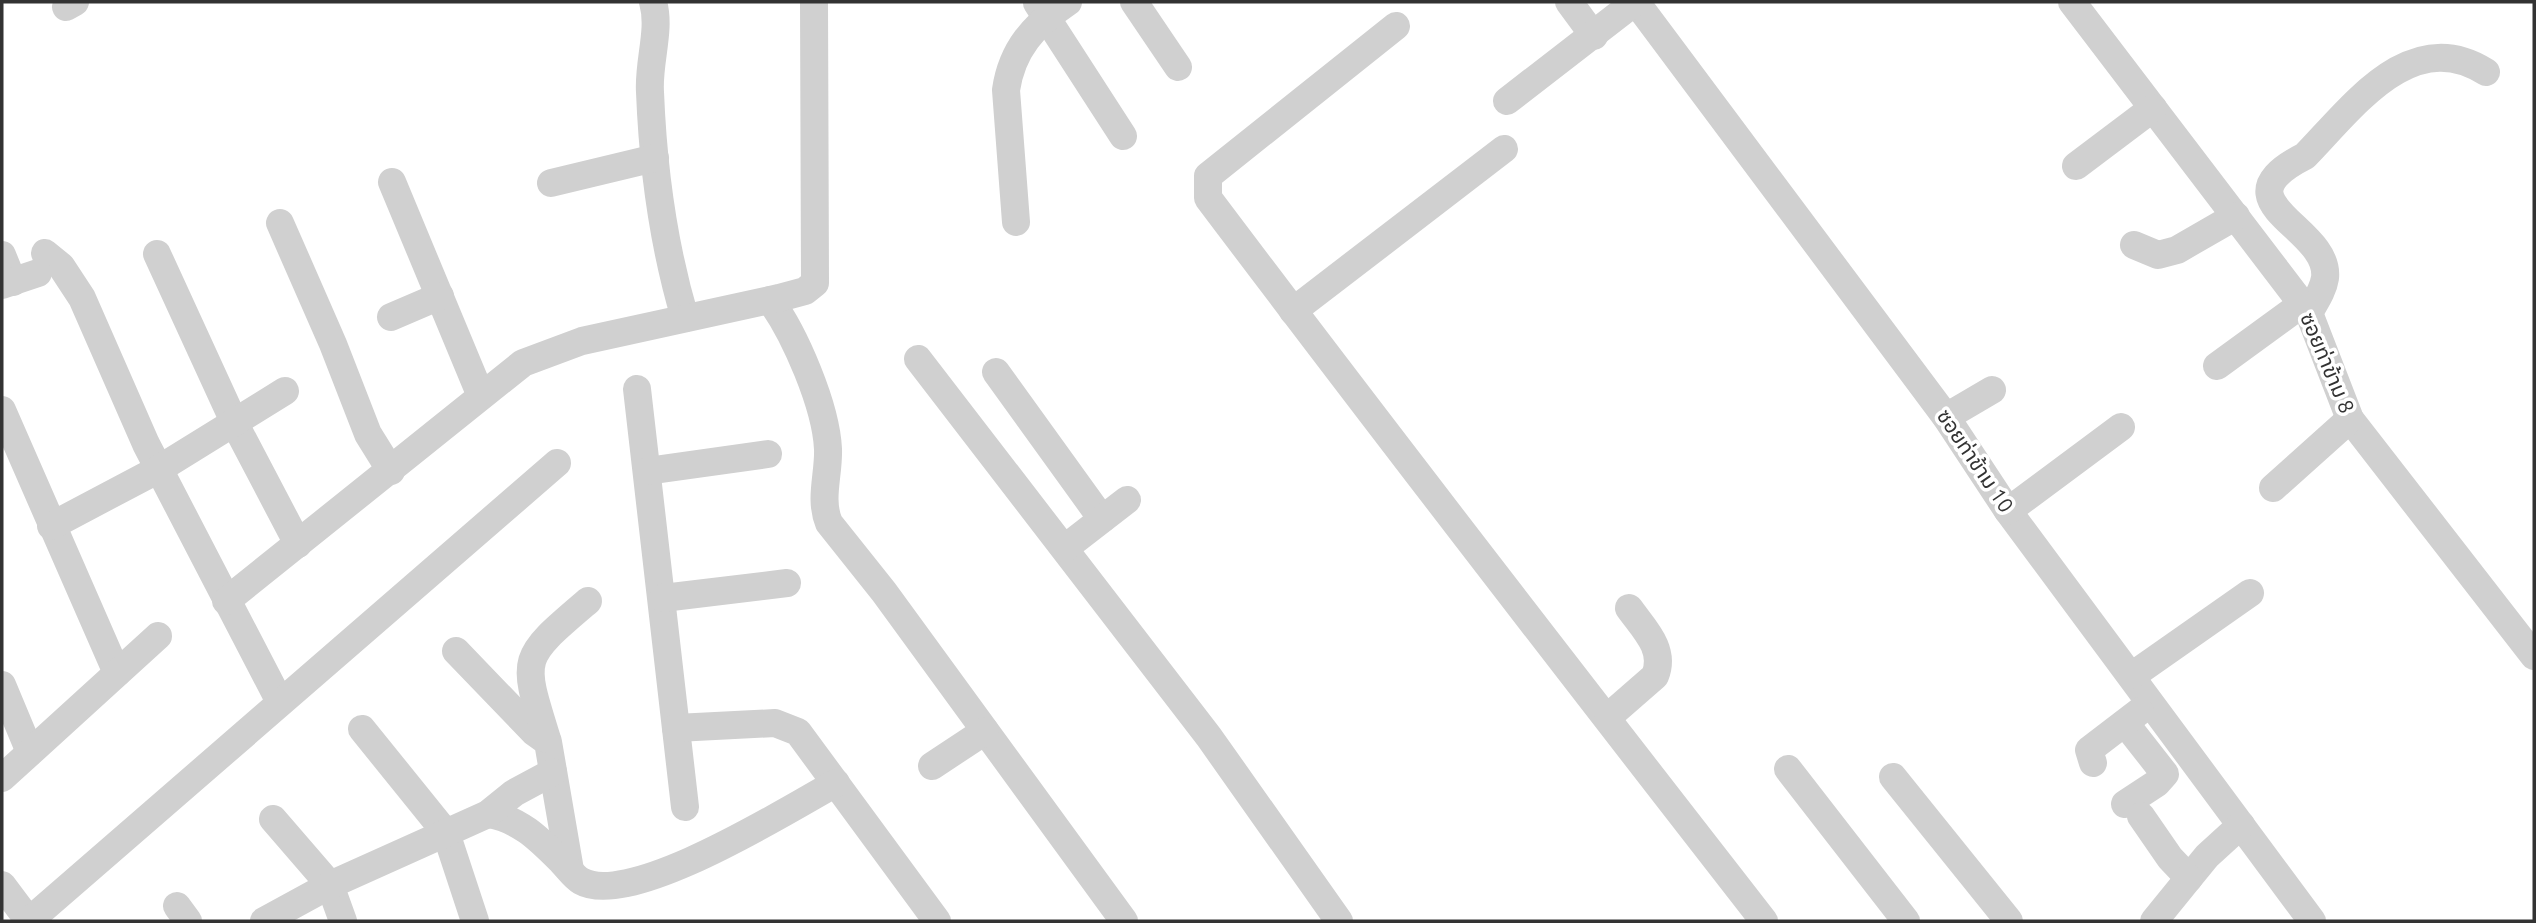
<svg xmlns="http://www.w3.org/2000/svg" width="2536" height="923" font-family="Ubuntu,'Noto Sans Thai',sans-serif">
<rect width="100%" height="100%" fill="#fff"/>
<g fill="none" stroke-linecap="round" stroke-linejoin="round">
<!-- minor -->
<g stroke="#d0d0d0" stroke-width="28">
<path d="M653,2C661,30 648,62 650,92C653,168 663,244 685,318"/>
<path d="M1134,2L1178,67"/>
<path d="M1569,2L1594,36"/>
<path d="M1636,2L1946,417L2008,511L2312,921"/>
<path d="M2072,2L2309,313L2350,419L2534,656"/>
<path d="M1037,3L1123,136"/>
<path d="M66,7L75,2"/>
<path d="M1396,26L1208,176V198C1391,441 1577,681 1764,921"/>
<path d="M1507,101L1635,2"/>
<path d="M2076,166L2153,108"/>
<path d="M392,182L481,396"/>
<path d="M551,183L655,158"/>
<path d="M1016,222L1006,90C1012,49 1034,25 1068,2"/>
<path d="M280,223L333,344L368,434L391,471"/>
<path d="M2134,245L2158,255L2177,250L2236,216"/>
<path d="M45,253L61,266L82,298L146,444L280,702"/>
<path d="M157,254L235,424L298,544"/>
<path d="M2,255L13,282"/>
<path d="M2,285L38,273"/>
<path d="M770,300C795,334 826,406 828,449C829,474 819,499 829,523L884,592L1124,921"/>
<path d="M1293,311L1504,149"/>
<path d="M2309,313C2315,302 2323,291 2325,278C2331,226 2212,203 2305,156C2352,108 2411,24 2486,72"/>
<path d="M391,317L440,296"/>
<path d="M918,359L1209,737L1339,921"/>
<path d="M2217,366L2302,304"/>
<path d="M996,372L1102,519"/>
<path d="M637,389L685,807"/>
<path d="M2,410L117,673"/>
<path d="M1946,417L1992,390"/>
<path d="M647,471L768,454"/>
<path d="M2273,488L2350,419"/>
<path d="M2008,511L2121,427"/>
<path d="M51,526L159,469L285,391"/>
<path d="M1065,548L1127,500"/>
<path d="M663,598L787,583"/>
<path d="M226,601L523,363L582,341L779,298L805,291L815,283L814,2"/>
<path d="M456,651L534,732L548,742L570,870"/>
<path d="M2133,675L2250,593"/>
<path d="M2,685L30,752"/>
<path d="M1608,717L1655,676C1666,649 1644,629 1629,608"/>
<path d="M2125,723L2165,774L2157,783L2125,804"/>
<path d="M676,728L775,723L798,732L937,921"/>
<path d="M362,729L446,833L475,921"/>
<path d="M547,739C521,656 520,659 588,601"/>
<path d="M2093,763L2089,750L2140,711"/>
<path d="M932,766L985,731"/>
<path d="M1788,769L1906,921"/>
<path d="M1893,777L2009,921"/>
<path d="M2,778L158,636"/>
<path d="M488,814C520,819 540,840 562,862C568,868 574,877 581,881C630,909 789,809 836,783"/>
<path d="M2141,816L2170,858L2189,878L2207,856L2241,825"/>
<path d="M273,819L330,885L343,921"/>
<path d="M2,885L29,921"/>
<path d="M177,906L188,921"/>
<path d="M29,921L557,463"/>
<path d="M264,921L330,885L488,814L514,793L553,772"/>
<path d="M2154,921L2189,878"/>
</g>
</g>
<g text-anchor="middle" stroke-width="7" stroke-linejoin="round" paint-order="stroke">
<!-- street labels -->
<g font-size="21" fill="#333" stroke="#fff">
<text transform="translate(2327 363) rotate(67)" y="7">ซอยท่าข้าม 8</text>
<text transform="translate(1975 461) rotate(56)" y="7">ซอยท่าข้าม 10</text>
</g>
</g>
<!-- border -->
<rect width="2536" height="923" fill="none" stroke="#333333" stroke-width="7"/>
</svg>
